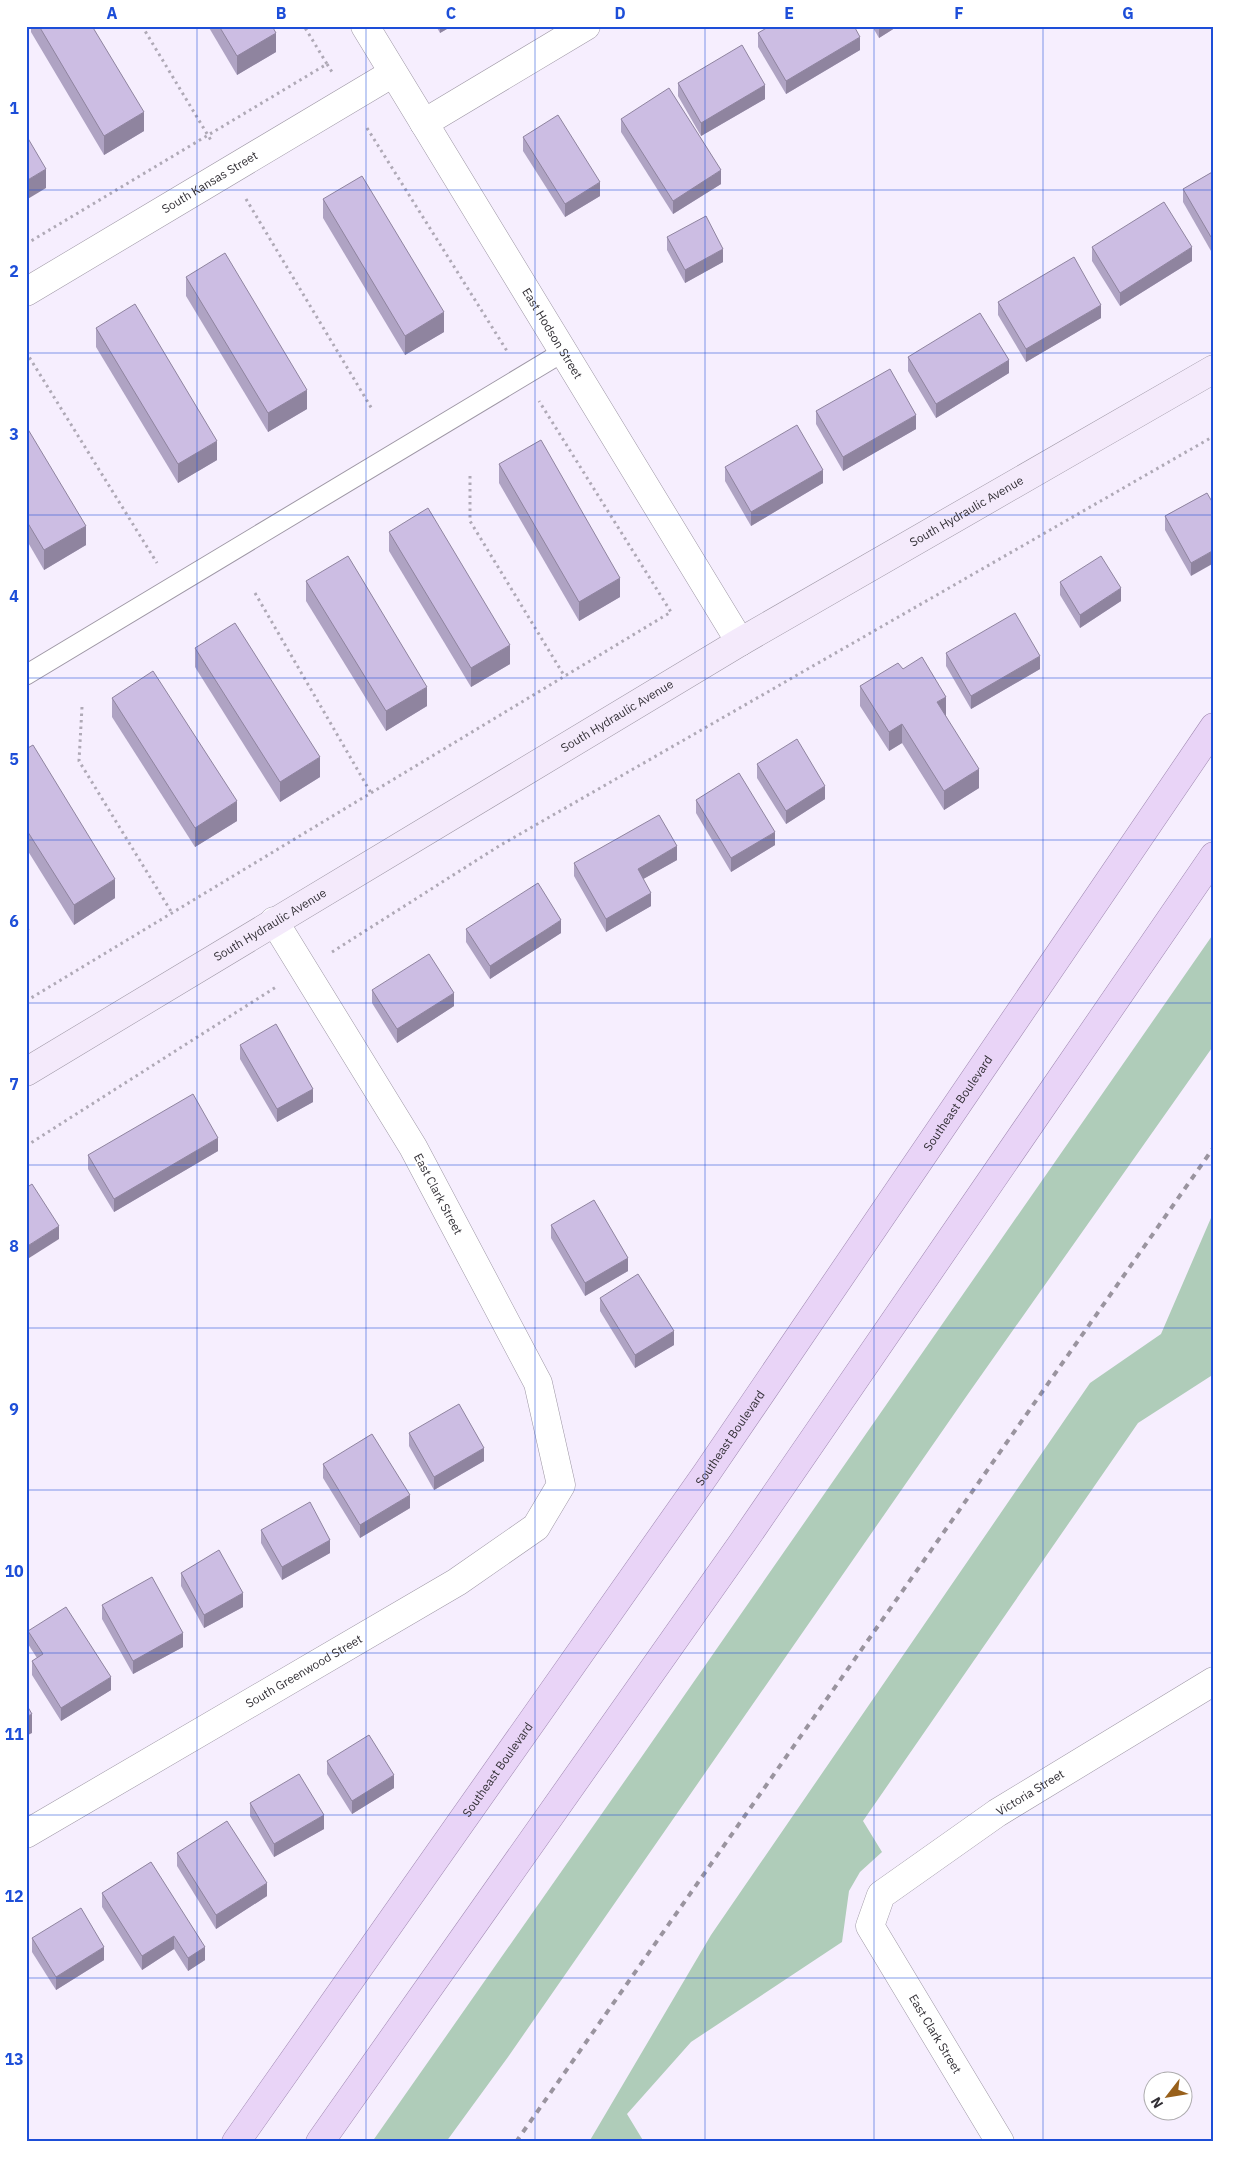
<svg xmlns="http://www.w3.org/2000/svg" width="1240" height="2168" font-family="'IBM Plex Sans',sans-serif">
<rect width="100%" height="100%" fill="#f6eefe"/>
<!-- green -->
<g fill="#afccb9">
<path d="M1214,933V1045L968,1394L508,2057L446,2142H372L638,1762Z"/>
<path d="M1214,1211V1374L1138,1423L863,1821L882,1852L860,1872L849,1891L842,1942L691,2042L627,2114L644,2142H589L711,1935L1090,1383L1161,1334Z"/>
</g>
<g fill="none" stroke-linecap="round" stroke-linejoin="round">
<!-- lane casing -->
<g stroke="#9e97a5" stroke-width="21">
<path id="lane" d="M26,675L563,352"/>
</g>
<!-- street casing -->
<g stroke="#9e97a5" stroke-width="29">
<g id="street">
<path id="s1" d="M365,26L740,642"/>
<path d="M424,123L586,26"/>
<path id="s2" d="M26,292L393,73"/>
<path id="s3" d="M26,1834L457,1582L536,1527L561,1485L538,1383L413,1147L274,921"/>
<path id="s4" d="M1000,2142L870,1926L881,1895L997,1813L1214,1681"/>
</g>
</g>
<!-- secondary casing -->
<g stroke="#9e97a5" stroke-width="29">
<g id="secondary">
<path id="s5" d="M26,1072L740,642L1214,369"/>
</g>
</g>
<!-- primary casing -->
<g stroke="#9f88b0" stroke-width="29">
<g id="primary">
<path id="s6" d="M236,2142L706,1474L1214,727"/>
<path d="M320,2142L743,1542L1214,856"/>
</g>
</g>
<!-- path -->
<g stroke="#afa9b6" stroke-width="3" stroke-dasharray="2.5 4" stroke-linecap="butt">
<path d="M142,26L212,142"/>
<path d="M327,64L332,72"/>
<path d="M367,128L507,351"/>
<path d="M246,199L372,409"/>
<path d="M26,244L327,64L304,26"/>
<path d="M26,352L157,563"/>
<path d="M470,476V521L565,677"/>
<path d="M255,593L371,793"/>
<path d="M82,707L79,761L172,913"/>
<path d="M332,952L499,846L1214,436"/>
<path d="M26,1001L671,612L539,401"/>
<path d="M26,1146L276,987"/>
</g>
<!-- lane -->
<use href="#lane" stroke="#fff" stroke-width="19"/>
<!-- street -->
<use href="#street" stroke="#fff" stroke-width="28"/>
<!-- secondary -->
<use href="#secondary" stroke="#f4eafb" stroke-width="28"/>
<!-- primary -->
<use href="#primary" stroke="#e9d4f7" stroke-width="28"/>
<!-- rail -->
<path stroke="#9a949f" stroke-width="4" stroke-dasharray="6 6" stroke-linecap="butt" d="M516,2142L1214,1147"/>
</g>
<!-- wall -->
<g fill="#afa3c3">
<path d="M31,26H92L144,131L104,155L31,32Z"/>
<path d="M208,26H272L276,52L237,75Z"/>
<path d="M436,26H452L440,33Z"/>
<path d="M872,26H898L879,38Z"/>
<path d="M758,33L860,50L786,94L758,47Z"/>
<path d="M678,83L765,99L701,136L678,96Z"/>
<path d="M621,119L721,184L673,214L621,132Z"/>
<path d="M523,137L600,196L565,217L523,151Z"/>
<path d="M1214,171V249L1211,251L1183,202V189Z"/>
<path d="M323,199L444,332L405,355L323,218Z"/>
<path d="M667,237L723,262L685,283L667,250Z"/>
<path d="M1092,247L1192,261L1120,306L1092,261Z"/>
<path d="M186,277L307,409L268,432L186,296Z"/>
<path d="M998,302L1101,318L1026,362L998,315Z"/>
<path d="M96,328L217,460L178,483L96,347Z"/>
<path d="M908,357L1009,373L936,418L908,371Z"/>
<path d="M816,411L916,429L843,471L816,424Z"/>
<path d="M26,426L86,545L44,570L26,539Z"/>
<path d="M499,464L620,597L579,621L499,483Z"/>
<path d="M725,467L823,483L751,526L725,481Z"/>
<path d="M1207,493L1191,576L1165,530V516Z"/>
<path d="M389,532L510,664L471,687L389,551Z"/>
<path d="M306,581L427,706L386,731L306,601Z"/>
<path d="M1060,582L1121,601L1080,628L1060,595Z"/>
<path d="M195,648L320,777L280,802L195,667Z"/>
<path d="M946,653L1040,669L971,709L946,666Z"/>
<path d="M903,669L946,716L979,788L944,810L902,743L889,751L860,706V686Z"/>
<path d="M112,698L237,821L195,847L112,717Z"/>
<path d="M26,749L115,898L74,925L26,848Z"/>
<path d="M757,764L825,799L786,824L757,778Z"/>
<path d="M696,800L775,845L731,872L696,813Z"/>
<path d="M677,860L643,879L651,906L606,932L574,876V863Z"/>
<path d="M466,929L561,933L490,979L466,942Z"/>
<path d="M372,990L454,1006L397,1043L372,1003Z"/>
<path d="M240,1045L313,1102L277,1122L240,1059Z"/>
<path d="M218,1151L114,1212L88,1169V1155Z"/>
<path d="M551,1225L628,1271L585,1296L551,1238Z"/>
<path d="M600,1298L674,1345L635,1368L600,1311Z"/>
<path d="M409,1433L484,1461L434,1490L409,1446Z"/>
<path d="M323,1464L410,1508L360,1538L323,1478Z"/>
<path d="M261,1530L330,1553L282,1580L261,1543Z"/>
<path d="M181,1573L243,1607L204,1628L181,1586Z"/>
<path d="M102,1605L183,1647L133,1674L102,1619Z"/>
<path d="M28,1631L111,1690L61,1721L32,1675V1661L37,1658L28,1644Z"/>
<path d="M327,1761L394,1788L352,1814L327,1774Z"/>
<path d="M250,1803L324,1829L274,1857L250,1816Z"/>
<path d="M177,1853L267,1896L216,1929L177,1866Z"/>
<path d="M151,1862L205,1960L188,1971L174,1949L142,1970L102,1907V1893Z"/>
<path d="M32,1938L104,1960L56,1990L32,1952Z"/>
</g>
<!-- shaded-wall -->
<g fill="#8f849f">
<path d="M440,26H452L440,33Z"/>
<path d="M879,26H898L879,38Z"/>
<path d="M276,33V52L237,75V56Z"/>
<path d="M860,37V50L786,94V81Z"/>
<path d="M765,85V99L701,136V123Z"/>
<path d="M144,112V131L104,155V136Z"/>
<path d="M46,169V188L26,200V181Z"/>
<path d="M721,170V184L673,214V201Z"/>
<path d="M600,182V196L565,217V204Z"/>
<path d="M1214,236V249L1211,251V237Z"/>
<path d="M1192,247V261L1120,306V293Z"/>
<path d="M723,249V262L685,283V270Z"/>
<path d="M1101,305V318L1026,362V349Z"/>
<path d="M444,312V332L405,355V336Z"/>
<path d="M1009,360V373L936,418V404Z"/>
<path d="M307,390V409L268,432V413Z"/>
<path d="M916,415V429L843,471V457Z"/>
<path d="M217,441V460L178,483V464Z"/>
<path d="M823,470V483L751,526V512Z"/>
<path d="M86,526V545L44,570V550Z"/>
<path d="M1214,550V563L1191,576V563Z"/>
<path d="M620,578V597L579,621V602Z"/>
<path d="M1121,588V601L1080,628V615Z"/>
<path d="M510,645V664L471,687V668Z"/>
<path d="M1040,656V669L971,709V696Z"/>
<path d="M427,687V706L386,731V711Z"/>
<path d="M946,697V716L937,722V702Z"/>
<path d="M902,724V743L889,751V732Z"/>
<path d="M320,757V777L280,802V782Z"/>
<path d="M979,769V788L944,810V791Z"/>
<path d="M825,786V799L786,824V811Z"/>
<path d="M237,801V821L195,847V828Z"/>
<path d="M775,832V845L731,872V858Z"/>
<path d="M677,846V860L638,882V869Z"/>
<path d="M115,879V898L74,925V905Z"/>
<path d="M651,893V906L606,932V919Z"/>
<path d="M561,920V933L490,979V966Z"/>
<path d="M29,930V949L26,951V932Z"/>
<path d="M454,993V1006L397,1043V1029Z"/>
<path d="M313,1089V1102L277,1122V1109Z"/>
<path d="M218,1138V1151L114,1212V1199Z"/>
<path d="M59,1226V1239L26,1260V1247Z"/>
<path d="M628,1258V1271L585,1296V1283Z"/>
<path d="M674,1331V1345L635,1368V1355Z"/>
<path d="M484,1448V1461L434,1490V1477Z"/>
<path d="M410,1495V1508L360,1538V1525Z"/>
<path d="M330,1540V1553L282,1580V1567Z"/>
<path d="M243,1593V1607L204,1628V1615Z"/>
<path d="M183,1633V1647L133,1674V1661Z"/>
<path d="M111,1677V1690L61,1721V1708Z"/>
<path d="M32,1714V1733L26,1736V1717Z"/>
<path d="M394,1775V1788L352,1814V1801Z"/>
<path d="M324,1815V1829L274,1857V1844Z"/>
<path d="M267,1883V1896L216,1929V1915Z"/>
<path d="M174,1936V1949L142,1970V1956Z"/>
<path d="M104,1947V1960L56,1990V1977Z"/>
<path d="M205,1947V1960L188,1971V1958Z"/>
</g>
<!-- building -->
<g fill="#ccbde3" stroke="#8f849f">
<path d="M39,26H92L144,112L104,136Z"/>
<path d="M219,26H272L276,33L237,56Z"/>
<path d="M770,26H854L860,37L786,81L758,33Z"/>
<path d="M742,45L765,85L701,123L678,83Z"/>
<path d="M669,88L721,170L673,201L621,119Z"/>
<path d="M558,115L600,182L565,204L523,137Z"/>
<path d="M26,135L46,169L26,181Z"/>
<path d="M1214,171V236L1211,237L1183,189Z"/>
<path d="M362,176L444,312L405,336L323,199Z"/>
<path d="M1164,202L1192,247L1120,293L1092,247Z"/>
<path d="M706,216L723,249L685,270L667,237Z"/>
<path d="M225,253L307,390L268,413L186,277Z"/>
<path d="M1074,257L1101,305L1026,349L998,302Z"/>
<path d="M135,304L217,441L178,464L96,328Z"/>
<path d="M980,313L1009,360L936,404L908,357Z"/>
<path d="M890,369L916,415L843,457L816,411Z"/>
<path d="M797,425L823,470L751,512L725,467Z"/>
<path d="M26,426L86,526L44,550L26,520Z"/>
<path d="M541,440L620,578L579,602L499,464Z"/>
<path d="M1207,493L1214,505V550L1191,563L1165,516Z"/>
<path d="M428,508L510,645L471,668L389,532Z"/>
<path d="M348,556L427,687L386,711L306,581Z"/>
<path d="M1101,556L1121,588L1080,615L1060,582Z"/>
<path d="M1015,613L1040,656L971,696L946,653Z"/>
<path d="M235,623L320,757L280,782L195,648Z"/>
<path d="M922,657L946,697L937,702L979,769L944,791L902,724L889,732L860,686L898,663L903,669Z"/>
<path d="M153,671L237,801L195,828L112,698Z"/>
<path d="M797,739L825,786L786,811L757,764Z"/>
<path d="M33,745L115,879L74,905L26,829V749Z"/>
<path d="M739,773L775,832L731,858L696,800Z"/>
<path d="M659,815L677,846L638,869L651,893L606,919L574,863Z"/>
<path d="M538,883L561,920L490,966L466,929Z"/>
<path d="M26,925L29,930L26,932Z"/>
<path d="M429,954L454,993L397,1029L372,990Z"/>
<path d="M276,1024L313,1089L277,1109L240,1045Z"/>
<path d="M193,1094L218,1138L114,1199L88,1155Z"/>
<path d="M32,1184L59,1226L26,1247V1188Z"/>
<path d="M594,1200L628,1258L585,1283L551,1225Z"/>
<path d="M638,1274L674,1331L635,1355L600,1298Z"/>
<path d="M459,1404L484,1448L434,1477L409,1433Z"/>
<path d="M372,1434L410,1495L360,1525L323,1464Z"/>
<path d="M310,1502L330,1540L282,1567L261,1530Z"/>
<path d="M219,1550L243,1593L204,1615L181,1573Z"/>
<path d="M152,1577L183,1633L133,1661L102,1605Z"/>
<path d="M66,1607L111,1677L61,1708L32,1661L43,1654L28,1631Z"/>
<path d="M26,1704L32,1714L26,1717Z"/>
<path d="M369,1735L394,1775L352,1801L327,1761Z"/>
<path d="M299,1774L324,1815L274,1844L250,1803Z"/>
<path d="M227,1821L267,1883L216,1915L177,1853Z"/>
<path d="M151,1862L205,1947L188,1958L174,1936L142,1956L102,1893Z"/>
<path d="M81,1908L104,1947L56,1977L32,1938Z"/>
</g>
<!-- grid -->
<path fill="none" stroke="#1d4ed8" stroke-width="1" stroke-opacity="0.55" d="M197,26V2142M366,26V2142M535,26V2142M705,26V2142M874,26V2142M1043,26V2142M26,190H1214M26,353H1214M26,515H1214M26,678H1214M26,840H1214M26,1003H1214M26,1165H1214M26,1328H1214M26,1490H1214M26,1653H1214M26,1815H1214M26,1978H1214"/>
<g text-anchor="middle" stroke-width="4.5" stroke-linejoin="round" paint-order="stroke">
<!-- street labels -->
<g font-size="12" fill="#322f35" stroke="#fff">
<text dy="4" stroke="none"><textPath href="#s2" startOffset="214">South Kansas Street</textPath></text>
<text dy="4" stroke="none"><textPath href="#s1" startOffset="360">East Hodson Street</textPath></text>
<text dy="4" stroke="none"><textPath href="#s5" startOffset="1095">South Hydraulic Avenue</textPath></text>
<text dy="4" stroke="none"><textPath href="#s5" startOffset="690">South Hydraulic Avenue</textPath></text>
<text dy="4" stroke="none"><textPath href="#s5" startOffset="285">South Hydraulic Avenue</textPath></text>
<text dy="4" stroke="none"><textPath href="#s6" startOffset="1265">Southeast Boulevard</textPath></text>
<text transform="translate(438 1194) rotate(62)" y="4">East Clark Street</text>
<text dy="4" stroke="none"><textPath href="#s6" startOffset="860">Southeast Boulevard</textPath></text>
<text dy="4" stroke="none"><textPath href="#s3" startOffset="322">South Greenwood Street</textPath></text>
<text dy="4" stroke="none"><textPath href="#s6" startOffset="455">Southeast Boulevard</textPath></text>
<text dy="4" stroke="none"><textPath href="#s4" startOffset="466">Victoria Street</textPath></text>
<text transform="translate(935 2034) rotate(59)" y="4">East Clark Street</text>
</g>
</g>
<!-- border -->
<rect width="1240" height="2168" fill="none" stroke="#ffffff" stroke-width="55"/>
<!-- north arrow -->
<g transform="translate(1168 2096) rotate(239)"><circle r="24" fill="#ffffff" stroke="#adacae"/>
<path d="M0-4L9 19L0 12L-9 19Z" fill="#98601b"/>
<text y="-8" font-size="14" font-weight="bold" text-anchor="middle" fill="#322f35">N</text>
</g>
<rect x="28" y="28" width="1184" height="2112" fill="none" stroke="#1d4ed8" stroke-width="2"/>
<g font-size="16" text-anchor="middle" font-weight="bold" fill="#1d4ed8">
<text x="112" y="19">A</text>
<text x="281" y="19">B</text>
<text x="451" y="19">C</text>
<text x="620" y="19">D</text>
<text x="789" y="19">E</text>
<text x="959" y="19">F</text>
<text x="1128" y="19">G</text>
<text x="14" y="114">1</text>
<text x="14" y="277">2</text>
<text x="14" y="440">3</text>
<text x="14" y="602">4</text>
<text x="14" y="765">5</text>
<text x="14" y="927">6</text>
<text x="14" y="1090">7</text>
<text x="14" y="1252">8</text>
<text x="14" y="1415">9</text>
<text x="14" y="1577">10</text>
<text x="14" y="1740">11</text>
<text x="14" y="1902">12</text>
<text x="14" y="2065">13</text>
</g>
</svg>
